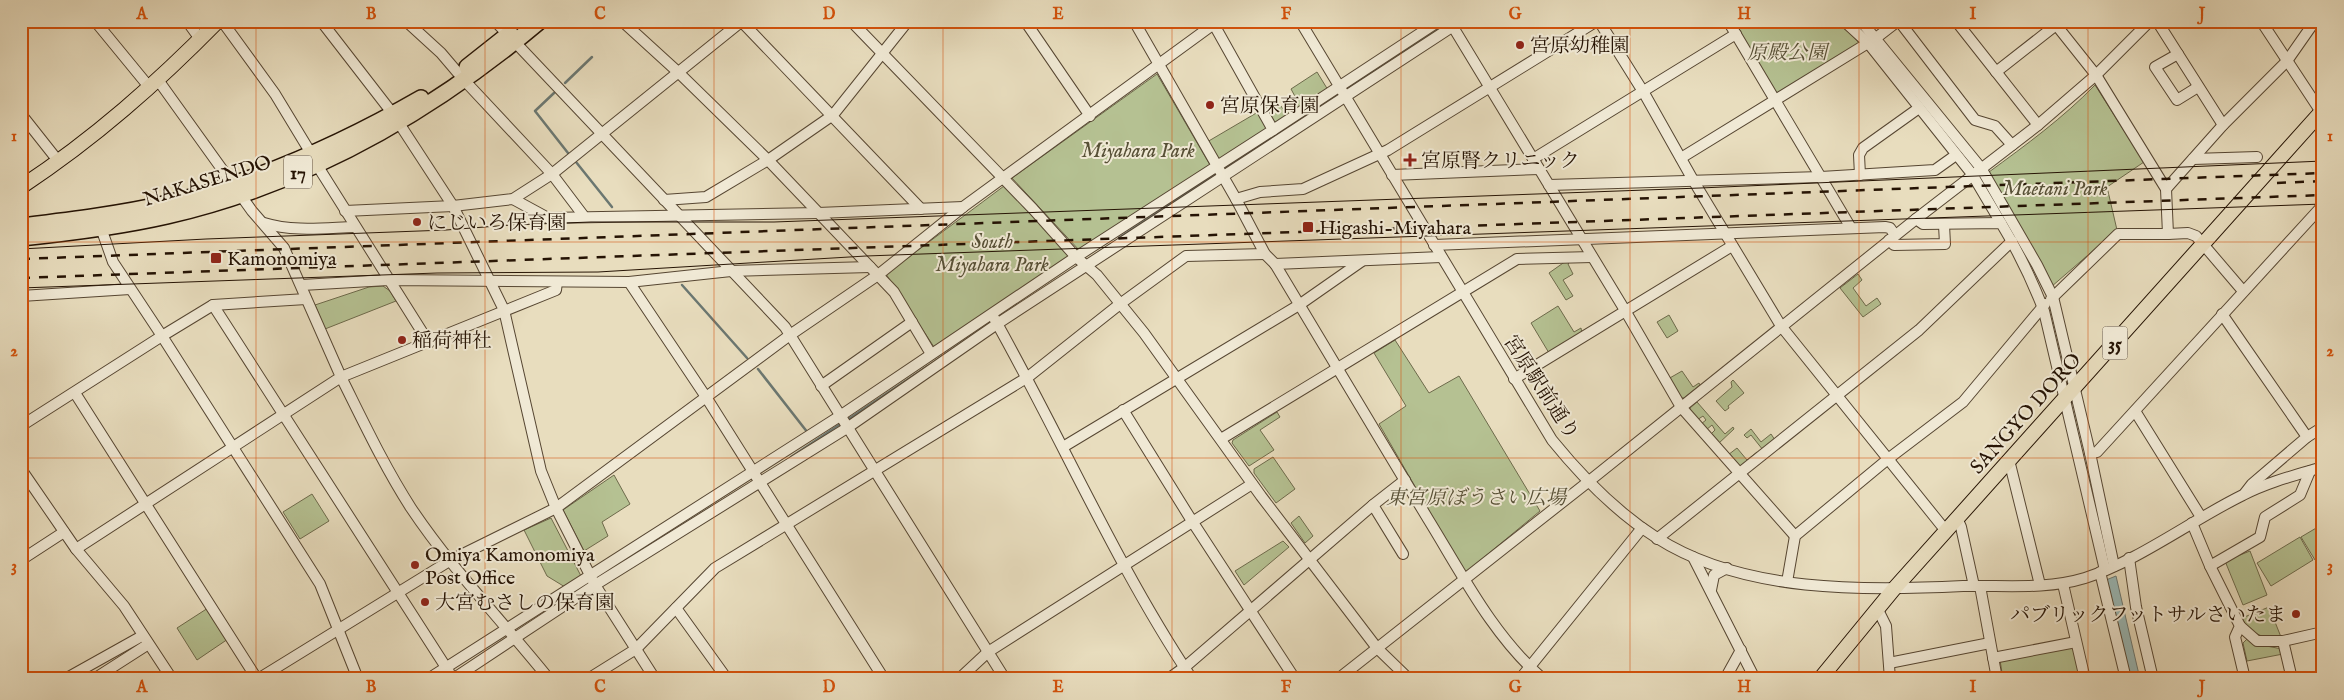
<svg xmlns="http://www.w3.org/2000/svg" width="2344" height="700" font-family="'IM FELL English','Noto Serif JP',serif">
<rect width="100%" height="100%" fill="#e8ddbe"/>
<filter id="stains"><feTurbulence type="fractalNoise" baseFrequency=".004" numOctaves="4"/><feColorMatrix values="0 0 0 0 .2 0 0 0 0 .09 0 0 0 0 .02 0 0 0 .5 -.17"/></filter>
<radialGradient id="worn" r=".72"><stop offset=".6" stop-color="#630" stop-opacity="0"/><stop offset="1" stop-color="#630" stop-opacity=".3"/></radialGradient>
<!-- green -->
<g fill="#b5c192" stroke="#6d6a4b">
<path d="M1733,21H1840L1859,43L1777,95Z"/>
<path d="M1317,72L1328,90L1276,124L1271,123L1261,108L1276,99L1283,109L1297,100L1291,89Z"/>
<path d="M1157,74L1210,165L1079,250L1012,178Z"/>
<path d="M2095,85L2144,162L2107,187L2117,230L2051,287L1989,172C2026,145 2063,118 2095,85Z"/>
<path d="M1258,112L1266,126L1265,131L1221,160L1217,159L1207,142Z"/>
<path d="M1004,186L1070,256L934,347L886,274Z"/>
<path d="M1566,261H1571L1568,264L1573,274L1563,280L1573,296L1566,300L1549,273Z"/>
<path d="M1858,274L1862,280L1853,288L1866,306L1877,298L1881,304L1863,317L1840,288Z"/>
<path d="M383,286L390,291L396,301L325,329L315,305L369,287Z"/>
<path d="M1558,306L1574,332L1581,328L1582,334L1549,353L1531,323Z"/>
<path d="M1669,315L1678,331L1667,338L1657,322Z"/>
<path d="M1395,340L1429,393L1459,376L1540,511L1465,573L1379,424L1406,406L1374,353Z"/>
<path d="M1682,371L1693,387L1699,383L1700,385L1684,398H1680L1668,379Z"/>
<path d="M1733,380L1744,393L1728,406L1729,408L1725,411L1716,401L1732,387L1731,382Z"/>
<path d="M1697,402L1725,434L1733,427L1734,429L1718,444L1710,435L1715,430L1712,425L1706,430L1701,424L1706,420L1703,416L1697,420L1690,411V408Z"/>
<path d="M1277,412L1280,417L1260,430L1274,450L1249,466L1232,443L1233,440Z"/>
<path d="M1751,429L1761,442L1771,434L1775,440L1763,450L1751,435L1747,438L1744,435Z"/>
<path d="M1737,448L1747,460L1757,452L1758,454L1742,466H1738L1728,455Z"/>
<path d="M1273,457L1295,489L1276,503L1254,473V469Z"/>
<path d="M614,475L630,504L602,522L608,536L584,551L563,510Z"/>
<path d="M312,494L329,521L300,539L283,512Z"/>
<path d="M1299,516L1313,536L1305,543L1291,523Z"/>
<path d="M551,518L581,576L565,587L547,576L524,530Z"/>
<path d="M2323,524V555L2315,560L2301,537Z"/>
<path d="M2300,537L2313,560L2271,586L2257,563Z"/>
<path d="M1283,541L1289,547L1244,585L1235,571Z"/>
<path d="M2250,551L2267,595L2243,605L2225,561Z"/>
<path d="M2269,607L2281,637C2264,640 2249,633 2242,618Z"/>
<path d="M208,608L228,639L197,660L177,628Z"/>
<path d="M2247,639L2256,644L2282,649L2283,654L2247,661L2243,643Z"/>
<path d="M2073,646L2081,679H2003L2000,660Z"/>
</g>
<!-- water -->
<path fill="#99bab9" stroke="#6b7771" d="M2116,576L2140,679H2129L2106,580Z"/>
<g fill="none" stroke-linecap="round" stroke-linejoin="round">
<!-- stream -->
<g stroke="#6b7771" stroke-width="2.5">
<path d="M565,83L592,57"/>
<path d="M1345,90L1439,29"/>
<path d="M554,93L535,111L568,153"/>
<path d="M576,162L612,207"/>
<path d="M1223,169L1340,93"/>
<path d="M1119,238L1219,172"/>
<path d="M682,285L747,358"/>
<path d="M758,369L808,433"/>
<path d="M847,420L928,366"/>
<path d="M791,457L842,423"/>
</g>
<!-- minor casing -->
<g stroke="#564632" stroke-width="12">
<g id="minor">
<path d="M95,21L150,88"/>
<path d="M187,21L200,39"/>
<path d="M222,21L275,94L312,155"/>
<path d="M321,21L393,114L453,206L504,310L541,471L556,508L595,585L655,679"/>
<path d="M406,21L441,53L458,73"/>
<path d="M495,21L785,327L1005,679"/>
<path d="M622,21L679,73L768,160L894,292L931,354"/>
<path d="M741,21L921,209"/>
<path d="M851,21L1033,209L1076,257L1097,275L1144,333L1261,496L1377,648L1409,679"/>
<path d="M1025,21L1090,116"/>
<path d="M1134,21L1236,199L1265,254L1275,264C1326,350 1377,434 1428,519C1462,574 1493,636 1543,679"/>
<path d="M1300,21L1552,440C1582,477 1616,512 1657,538C1743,593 1865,591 1963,586C2003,585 2046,590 2085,578C2138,561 2192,520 2243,495C2268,482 2296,475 2323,467"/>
<path d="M1599,21L1644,93L1693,180L1781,326L1946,531"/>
<path d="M1728,21L1851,228"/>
<path d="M1844,21L1868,43L1972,174L2001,223"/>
<path d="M1861,21L1981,168L2037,265L2053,297L2090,453L2114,566"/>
<path d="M1899,21L1975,120L1995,126L2012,145"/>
<path d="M1956,21L2038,125"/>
<path d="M2053,21L2096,75L2166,189L2168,234L2188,233L2196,236L2243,291"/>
<path d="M2157,21L2223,125"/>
<path d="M2261,21L2323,115"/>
<path d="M1450,22L1626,312L1681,407L1795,536"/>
<path d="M1876,38L1898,21"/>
<path d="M2178,54L2155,67L2177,100L2198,87"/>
<path d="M1996,72L2056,25"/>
<path d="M158,80L252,211L284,248L341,377L76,549L124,606L172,679"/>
<path d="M464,80L552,174L583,215"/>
<path d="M21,114L59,162"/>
<path d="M1273,130L1439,21"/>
<path d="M1681,158L1868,43"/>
<path d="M1533,159L1736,34"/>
<path d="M2193,159L2257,157"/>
<path d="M317,165L429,343"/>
<path d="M1392,175L1539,169"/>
<path d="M1860,175L1859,155L1863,148L1919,108"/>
<path d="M1549,185L1821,177L1935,170L1956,155"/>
<path d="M2166,189L2223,125L2287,61L2315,21"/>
<path d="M513,199L548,218L818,213L963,207"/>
<path d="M1236,199L1260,192L1303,189L1388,150L1597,21"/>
<path d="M664,200L706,197L768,160L833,115L908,21"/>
<path d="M345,211L453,206L513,199L552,174L742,21"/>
<path d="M1916,219L1923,224L2001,223C2018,251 2032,280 2044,311L2105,570"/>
<path d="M264,223C293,232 324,228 354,227"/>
<path d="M1889,240L1894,245L1945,244L1944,225"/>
<path d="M1434,245L1885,227L1890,228L1895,235"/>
<path d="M1275,264L1441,257"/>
<path d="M629,282L706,397L884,679"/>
<path d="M302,285L388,280L629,282L731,271L870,267"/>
<path d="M21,296L130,289"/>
<path d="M306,299L213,305L162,336L320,584L358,679"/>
<path d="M2051,299L2118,234H2168"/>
<path d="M213,305L449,672"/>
<path d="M2222,314L2307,437L2252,484L2245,493"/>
<path d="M994,318C1061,437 1116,565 1192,679"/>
<path d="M1514,379L1732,246"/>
<path d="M821,386L912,322"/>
<path d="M75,393L257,679"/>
<path d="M1123,410L1192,521L1295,679"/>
<path d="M2135,411L2201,517"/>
<path d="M21,426L162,336L113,262L101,228"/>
<path d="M2307,437L2323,427"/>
<path d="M1221,439L1517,259L1592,257"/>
<path d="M1063,447L1299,305L1362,261"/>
<path d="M2090,453L2097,452L2323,205"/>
<path d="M2009,460L2040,585"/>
<path d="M21,469L76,549"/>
<path d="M1373,505L1403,554"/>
<path d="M1957,518L1961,527L1974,586"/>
<path d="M2192,523L2210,566L2240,626L2235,637L2245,679"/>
<path d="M1657,539L1919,330L2012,241"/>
<path d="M1693,557L1755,679"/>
<path d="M2129,558L2136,607L2153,679"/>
<path d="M21,560L64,532"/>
<path d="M2210,566L2260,537L2265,517L2300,495L2310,471"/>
<path d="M2100,572L2126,679"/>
<path d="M1787,582L1795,536L1888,459L1963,402L2045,304"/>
<path d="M2063,584L2085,679"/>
<path d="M1980,586L1997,679"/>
<path d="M1711,590L1714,575L1727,568"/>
<path d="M676,608L727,679"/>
<path d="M1877,608L1886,626L1890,679"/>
<path d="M2240,626L2257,641H2283L2323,632"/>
<path d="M2283,641L2292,679"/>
<path d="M1993,658L2076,642"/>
<path d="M1889,663L1990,643"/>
<path d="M65,679L142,636"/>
<path d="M94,679L147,645"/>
<path d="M258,679L451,560L556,508L790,335L878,275L963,207L1218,21"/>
<path d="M428,679L840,416L1076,257L1273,130L1212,21"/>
<path d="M453,679L595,585L847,428L997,324L1461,21"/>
<path d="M549,679C504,623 451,568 411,508C384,466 363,421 341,377L556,290L557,282"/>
<path d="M588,679L636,649L715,568L1028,377L1120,304L1186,256L1265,254"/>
<path d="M959,679L988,652L1252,484"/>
<path d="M1168,679L1185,667L1373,505L1405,480"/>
<path d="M1338,679L1588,482L1916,219L2038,125L2096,75L2150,21"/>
<path d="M1520,679L1642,528"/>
<path d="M1725,679L1741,650"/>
</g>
</g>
<!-- major casing -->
<g stroke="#251304" stroke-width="16">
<g id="major">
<path d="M21,187C95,138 156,84 218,21"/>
<path d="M1820,679L1893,590L2323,110"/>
</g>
</g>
<!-- highway casing -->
<g stroke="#251304" stroke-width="18">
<g id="highway">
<path d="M467,67L510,33"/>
<path d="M21,226C70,220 120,214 168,203C258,181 341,144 421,98"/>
<path d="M21,238C70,233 119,227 167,216C306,184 432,112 540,21"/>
</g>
</g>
<!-- minor -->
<use href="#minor" stroke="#f0e9d5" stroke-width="10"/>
<!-- major -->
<use href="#major" stroke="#e8ddbe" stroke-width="14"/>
<!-- highway -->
<use href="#highway" stroke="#e8ddbe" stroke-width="15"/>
<!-- tram -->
<g stroke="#251304" stroke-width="1">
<path d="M21,249L206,239L446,230L510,225L591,222H774L1700,188L2323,161"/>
<path d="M21,288L437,273L598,272L866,256L2323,204"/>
</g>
<!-- rail -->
<g stroke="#251304" stroke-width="2.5" stroke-dasharray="9 9" stroke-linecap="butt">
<path d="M2277,183L2323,181"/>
<path d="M21,259L2323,173"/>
<path d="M21,278L2323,195"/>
</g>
</g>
<!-- grid -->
<path fill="none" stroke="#d4520b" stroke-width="1" stroke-opacity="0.55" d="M256,21V679M485,21V679M714,21V679M943,21V679M1172,21V679M1401,21V679M1630,21V679M1859,21V679M2088,21V679M21,242H2323M21,458H2323"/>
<!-- markers -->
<g fill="#8f2418" stroke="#f0e9d5" stroke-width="2">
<circle cx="1520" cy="45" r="5"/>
<circle cx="1210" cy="105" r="5"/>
<path d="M1407.5 152.5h5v5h5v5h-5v5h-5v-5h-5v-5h5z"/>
<circle cx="417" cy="222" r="5"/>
<rect x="1302" y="221" width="12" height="12" rx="2.5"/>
<rect x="210" y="252" width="12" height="12" rx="2.5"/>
<circle cx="402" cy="340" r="5"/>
<circle cx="415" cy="565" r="5"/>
<circle cx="425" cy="602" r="5"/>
<circle cx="2296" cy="614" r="5"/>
</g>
<g text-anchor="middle" stroke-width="4" stroke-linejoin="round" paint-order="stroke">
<!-- shield labels -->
<g fill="#f0e9d5" stroke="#625343" stroke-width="1">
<rect x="284" y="155.5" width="28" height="33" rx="4"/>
<rect x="2102.5" y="326.5" width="25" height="33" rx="4"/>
</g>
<g font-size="19" font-weight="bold" fill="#251304">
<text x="298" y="179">17</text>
<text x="2115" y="350">35</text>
</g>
<!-- poi labels -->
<g font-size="20" fill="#251304" stroke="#f0e9d5" text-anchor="start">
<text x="1530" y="52">宮原幼稚園</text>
<text x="1220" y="112">宮原保育園</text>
<text x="1421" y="167">宮原腎クリニック</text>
<text x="427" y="229">にじいろ保育園</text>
<text x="1319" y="234">Higashi-Miyahara</text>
<text x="227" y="265">Kamonomiya</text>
<text x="412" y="347">稲荷神社</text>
<text x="425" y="561">Omiya Kamonomiya<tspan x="425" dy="23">Post Office</tspan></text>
<text x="435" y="609">大宮むさしの保育園</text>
<text x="2286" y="621" text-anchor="end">パブリックフットサルさいたま</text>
</g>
<!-- park labels -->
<g font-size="20" font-style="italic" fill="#575036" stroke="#f0e9d5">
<text x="1787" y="59">原殿公園</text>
<text x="1138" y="157">Miyahara Park</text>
<text x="2055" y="195">Maetani Park</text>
<text x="992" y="248">South<tspan x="992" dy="23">Miyahara Park</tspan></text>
<text x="1476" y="504">東宮原ぼうさい広場</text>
</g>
<!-- street labels -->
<g font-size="20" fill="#251304" stroke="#f0e9d5">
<text transform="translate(207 180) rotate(-17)" y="7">NAKASENDO</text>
<text transform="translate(1542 387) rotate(57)" y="7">宮原駅前通り</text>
<text transform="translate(2025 413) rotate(-48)" y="7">SANGYO DORO</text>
</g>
</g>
<!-- margin -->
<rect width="2344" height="700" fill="none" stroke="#e8ddbe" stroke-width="55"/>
<rect x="28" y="28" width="2288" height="644" fill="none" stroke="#d4520b" stroke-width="2"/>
<g font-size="16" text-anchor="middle" font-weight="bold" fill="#d4520b">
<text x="142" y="19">A</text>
<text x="371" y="19">B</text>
<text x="600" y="19">C</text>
<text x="829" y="19">D</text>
<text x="1058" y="19">E</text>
<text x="1286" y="19">F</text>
<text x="1515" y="19">G</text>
<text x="1744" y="19">H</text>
<text x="1973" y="19">I</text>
<text x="2202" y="19">J</text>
<text x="14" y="141">1</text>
<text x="2330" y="141">1</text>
<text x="14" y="356">2</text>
<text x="2330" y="356">2</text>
<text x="14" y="571">3</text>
<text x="2330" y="571">3</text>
<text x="142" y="692">A</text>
<text x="371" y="692">B</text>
<text x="600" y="692">C</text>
<text x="829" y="692">D</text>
<text x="1058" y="692">E</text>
<text x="1286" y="692">F</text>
<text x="1515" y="692">G</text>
<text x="1744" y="692">H</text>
<text x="1973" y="692">I</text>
<text x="2202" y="692">J</text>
</g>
<rect width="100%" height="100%" filter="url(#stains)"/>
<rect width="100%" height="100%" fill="url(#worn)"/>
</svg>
